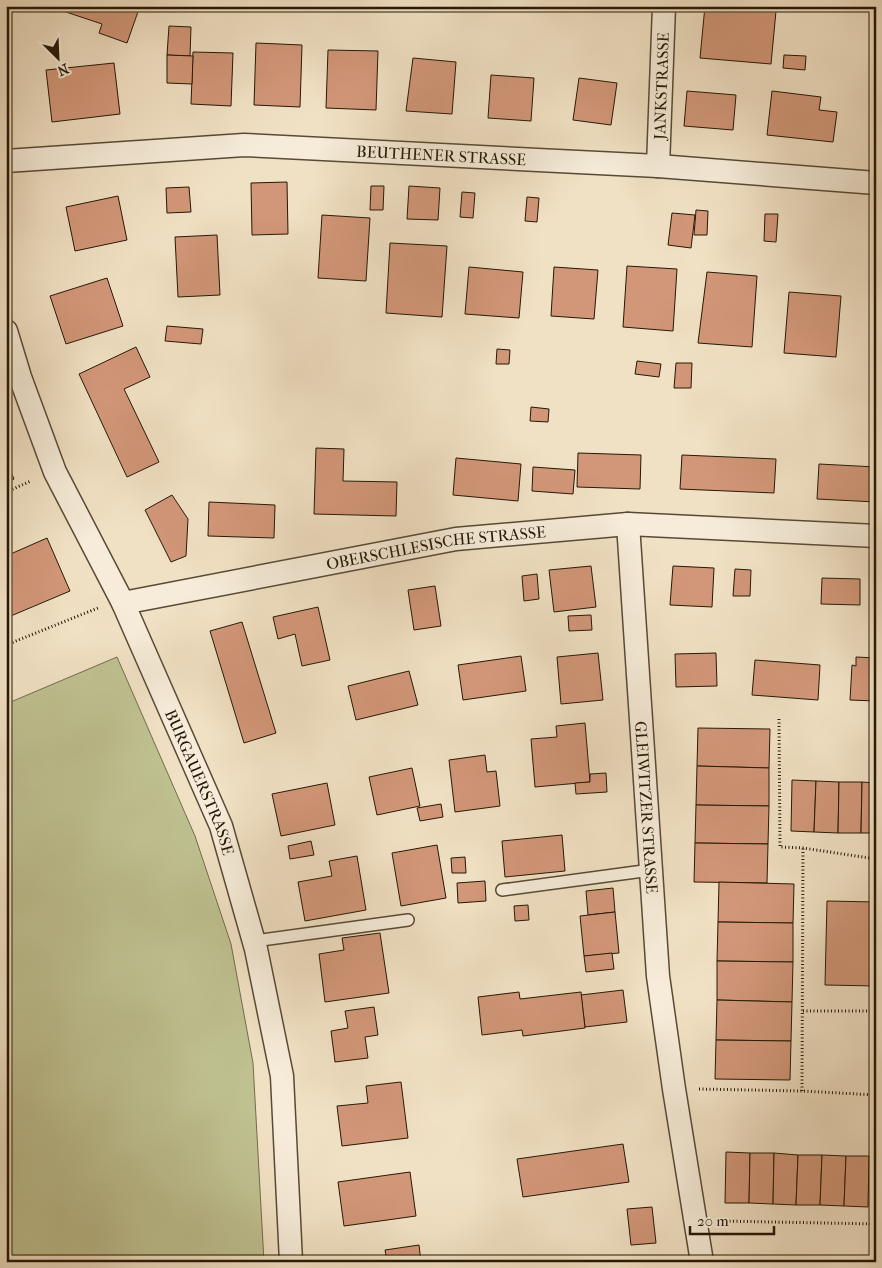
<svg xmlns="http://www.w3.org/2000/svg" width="882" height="1268" font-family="'IM FELL French Canon',serif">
<rect width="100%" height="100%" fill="#f1e1c4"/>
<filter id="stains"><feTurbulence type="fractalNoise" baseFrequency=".004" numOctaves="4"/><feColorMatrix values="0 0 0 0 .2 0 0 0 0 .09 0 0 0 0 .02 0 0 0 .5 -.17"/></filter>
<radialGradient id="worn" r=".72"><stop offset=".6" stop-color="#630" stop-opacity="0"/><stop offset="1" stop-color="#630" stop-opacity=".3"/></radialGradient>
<!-- green -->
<path fill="#bfc191" stroke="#726c4b" d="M117,657L195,836L231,944L253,1063L264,1262H6V704Z"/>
<!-- building -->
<g fill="#d29779" stroke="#251805">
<path d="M64,6H140L127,43L99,33L102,24L63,11Z"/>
<path d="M705,6H724L776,11L771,64L700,58Z"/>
<path d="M169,26L191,27L190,56L167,55Z"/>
<path d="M256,43L302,45L300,107L254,105Z"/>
<path d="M328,50L378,51L376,110L326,108Z"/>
<path d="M193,52L233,53L231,106L191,104Z"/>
<path d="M167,55L193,56L192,84L167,83Z"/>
<path d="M784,55L806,56L805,70L783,68Z"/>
<path d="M413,58L456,62L452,114L406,111Z"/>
<path d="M114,63L120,114L52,122L46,70Z"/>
<path d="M491,75L534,78L531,121L488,118Z"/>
<path d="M579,78L617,83L611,125L573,120Z"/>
<path d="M687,91L736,95L733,130L684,126Z"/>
<path d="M772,91L821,97L819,110L837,112L833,142L767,135Z"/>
<path d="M287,182L288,234L252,235L251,183Z"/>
<path d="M371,186H384L383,210H370Z"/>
<path d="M409,186L440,188L438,220L407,219Z"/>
<path d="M189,187L191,212L167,213L166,188Z"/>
<path d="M462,192L475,193L473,218L460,217Z"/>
<path d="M118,196L127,240L75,251L66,207Z"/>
<path d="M527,197L539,198L537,222L525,221Z"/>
<path d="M696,210L708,211L707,235H694Z"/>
<path d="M672,213L695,215L691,248L668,245Z"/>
<path d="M765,214H778L776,242L764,241Z"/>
<path d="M322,215L370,218L366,281L318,278Z"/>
<path d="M217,235L220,295L178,297L175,237Z"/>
<path d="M390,243L447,246L442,317L386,313Z"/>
<path d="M627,266L677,269L673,331L623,327Z"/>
<path d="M469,267L523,272L519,318L465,314Z"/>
<path d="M554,267L598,270L594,319L551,316Z"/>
<path d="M707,272L757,276L752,347L698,343Z"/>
<path d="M107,278L123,326L66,344L50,296Z"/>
<path d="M789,292L841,296L836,357L784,353Z"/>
<path d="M876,301V348H872Z"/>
<path d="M167,326L203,329L201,344L165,341Z"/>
<path d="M136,347L150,377L124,389L159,462L127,477L79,374Z"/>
<path d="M497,349L510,350L509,364H496Z"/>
<path d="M637,361L661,364L659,377L635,374Z"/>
<path d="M676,363H692L691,388H674Z"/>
<path d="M531,407L549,409L548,422L530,421Z"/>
<path d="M316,448L344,449L343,481L397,482L396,516L314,514Z"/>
<path d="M578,453L641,455L640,489L577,487Z"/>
<path d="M682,455L776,459L774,493L680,489Z"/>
<path d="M456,458L521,464L518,501L453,495Z"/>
<path d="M6,461L14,479L6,482Z"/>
<path d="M819,464L876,467V502L817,499Z"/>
<path d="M533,467L575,470L573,494L532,491Z"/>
<path d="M172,495L188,519L186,556L171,562L145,510Z"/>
<path d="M209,502L275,505L274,538L208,536Z"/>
<path d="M47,538L70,591L6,618V556Z"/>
<path d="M591,566L596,607L554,612L549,570Z"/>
<path d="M673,566L714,568L712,607L670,605Z"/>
<path d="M735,569L751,570L750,596H733Z"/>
<path d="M537,574L539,599L524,601L522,576Z"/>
<path d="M822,578L860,579V605L821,604Z"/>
<path d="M435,586L441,626L414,630L408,590Z"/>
<path d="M318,607L330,660L302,666L295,634L278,639L273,617Z"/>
<path d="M591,615L592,630L569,631L568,616Z"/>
<path d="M242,622L276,733L244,743L210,631Z"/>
<path d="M598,653L603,700L561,704L557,657Z"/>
<path d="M716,653L717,686L676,687L675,654Z"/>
<path d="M521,656L526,691L463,700L458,665Z"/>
<path d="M856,657L876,658V701L850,700L852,665L856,666Z"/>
<path d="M755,660L820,665L818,700L752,695Z"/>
<path d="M409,671L418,705L356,720L348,686Z"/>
<path d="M585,723L590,782L535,787L531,739L557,737L556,726Z"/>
<path d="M698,728L770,729L769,768L697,766Z"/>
<path d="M485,755L487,772L496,771L500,806L455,812L449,760Z"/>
<path d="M697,766L769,768V806L696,805Z"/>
<path d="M412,768L420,806L377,815L369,777Z"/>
<path d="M606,773L607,792L576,794L575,783L590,782V774Z"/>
<path d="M792,780L816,781L814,832L791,831Z"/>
<path d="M816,781L839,782L838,833L814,832Z"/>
<path d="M839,782H862L861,833H838Z"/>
<path d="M862,782L876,783V833H861Z"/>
<path d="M327,783L335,825L281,836L272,794Z"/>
<path d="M441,804L443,817L420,821L417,808Z"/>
<path d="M696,805L769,806L768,844L695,843Z"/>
<path d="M562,835L565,871L505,877L502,841Z"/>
<path d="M311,841L314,855L290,859L288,846Z"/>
<path d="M695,843L768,844L767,883L694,882Z"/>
<path d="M437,845L446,898L401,906L392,853Z"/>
<path d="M357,856L366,910L305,921L298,882L332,876L329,861Z"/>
<path d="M465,857L466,873H452L451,858Z"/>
<path d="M485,881L486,901L458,903L457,883Z"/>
<path d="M719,882L794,884L793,923L718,922Z"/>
<path d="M613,888L615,912L588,915L586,891Z"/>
<path d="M827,901L876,902V986L825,985Z"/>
<path d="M528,905L529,920L515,921L514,906Z"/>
<path d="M615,912L619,953L584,956L580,916Z"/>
<path d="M718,922L793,923V962L717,961Z"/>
<path d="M380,933L389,993L325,1002L319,954L344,950L342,938Z"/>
<path d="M612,953L614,969L586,972L584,956Z"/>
<path d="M717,961L793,962L792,1002L717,1000Z"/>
<path d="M623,990L627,1022L585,1027L581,995Z"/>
<path d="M519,992L520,999L581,992L585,1028L523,1036L522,1030L482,1035L478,997Z"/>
<path d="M717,1000L792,1002L791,1041L716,1040Z"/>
<path d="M374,1007L378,1035L365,1037L368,1058L335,1062L331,1031L348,1028L345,1011Z"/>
<path d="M716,1040L791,1041L790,1080L715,1079Z"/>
<path d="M401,1082L408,1138L342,1146L337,1106L368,1103L366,1086Z"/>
<path d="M623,1144L629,1182L523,1197L517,1159Z"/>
<path d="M726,1152L750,1153L749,1203H725Z"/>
<path d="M750,1153H774L773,1204L749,1203Z"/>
<path d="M774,1153L798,1155L796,1205L773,1204Z"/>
<path d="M798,1155H822L820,1205H796Z"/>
<path d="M822,1155L846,1156L844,1206L820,1205Z"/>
<path d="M846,1156H869L868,1207L844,1206Z"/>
<path d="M410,1172L416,1216L344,1226L338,1182Z"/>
<path d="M652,1207L656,1243L631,1245L627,1209Z"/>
<path d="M419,1245L421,1262H387L385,1250Z"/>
</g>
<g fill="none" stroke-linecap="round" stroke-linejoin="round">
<!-- service casing -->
<g stroke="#584a35" stroke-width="14">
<g id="service">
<path d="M502,890L651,870"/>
<path d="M254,941L408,920"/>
</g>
</g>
<!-- minor casing -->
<g stroke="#584a35" stroke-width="25">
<g id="minor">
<path id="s1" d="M6,161L244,145L658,166L876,183"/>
<path id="s2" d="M658,166L664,6"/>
<path id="s3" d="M6,331L20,377L55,472L123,603L221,826L256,949L282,1076L291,1262"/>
<path id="s4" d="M628,524L658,976L674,1089L702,1262"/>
<path id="s5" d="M123,603L456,539L628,524L876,536"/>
</g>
</g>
<!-- path -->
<g stroke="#251805" stroke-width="3" stroke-dasharray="1 2.5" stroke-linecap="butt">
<path d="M6,492L31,481"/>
<path d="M6,645L98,608"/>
<path d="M779,719L780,847L803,848L876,859"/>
<path d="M803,1011H876"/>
<path d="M699,1089L802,1091L876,1095"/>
<path d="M802,1091L803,848"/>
<path d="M719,1221L876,1224"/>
</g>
<!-- service -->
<use href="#service" stroke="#f6ecd9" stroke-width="11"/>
<!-- minor -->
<use href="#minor" stroke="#f6ecd9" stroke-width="22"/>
</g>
<g text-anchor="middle" stroke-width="4" stroke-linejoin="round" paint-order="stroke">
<!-- street labels -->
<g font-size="16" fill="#251805" stroke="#f6ecd9">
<text dy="6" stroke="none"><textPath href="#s2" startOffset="80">JANKSTRASSE</textPath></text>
<text dy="6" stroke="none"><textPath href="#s1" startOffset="436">BEUTHENER STRASSE</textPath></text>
<text dy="6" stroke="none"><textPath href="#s5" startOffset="318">OBERSCHLESISCHE STRASSE</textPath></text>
<text dy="6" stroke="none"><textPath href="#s3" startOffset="492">BURGAUERSTRASSE</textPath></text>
<text dy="6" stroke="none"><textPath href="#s4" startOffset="284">GLEIWITZER STRASSE</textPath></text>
</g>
</g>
<!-- margin -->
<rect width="882" height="1268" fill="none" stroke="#f1e1c4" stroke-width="25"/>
<rect x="8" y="8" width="867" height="1253" fill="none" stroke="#251805" stroke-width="2.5"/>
<rect x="12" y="12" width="857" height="1243" fill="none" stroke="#251805"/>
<!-- north arrow -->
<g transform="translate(58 58) rotate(156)" stroke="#f6ecd9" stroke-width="4" paint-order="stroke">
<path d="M0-4L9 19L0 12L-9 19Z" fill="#251805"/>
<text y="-8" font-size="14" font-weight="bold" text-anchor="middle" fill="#251805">N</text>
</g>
<!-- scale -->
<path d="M690 1226v8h84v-8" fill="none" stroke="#251805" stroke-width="2.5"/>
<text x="697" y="1226" font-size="15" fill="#251805" stroke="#f6ecd9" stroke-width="4" paint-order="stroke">20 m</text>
<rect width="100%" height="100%" filter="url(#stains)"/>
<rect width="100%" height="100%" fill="url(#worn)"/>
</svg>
